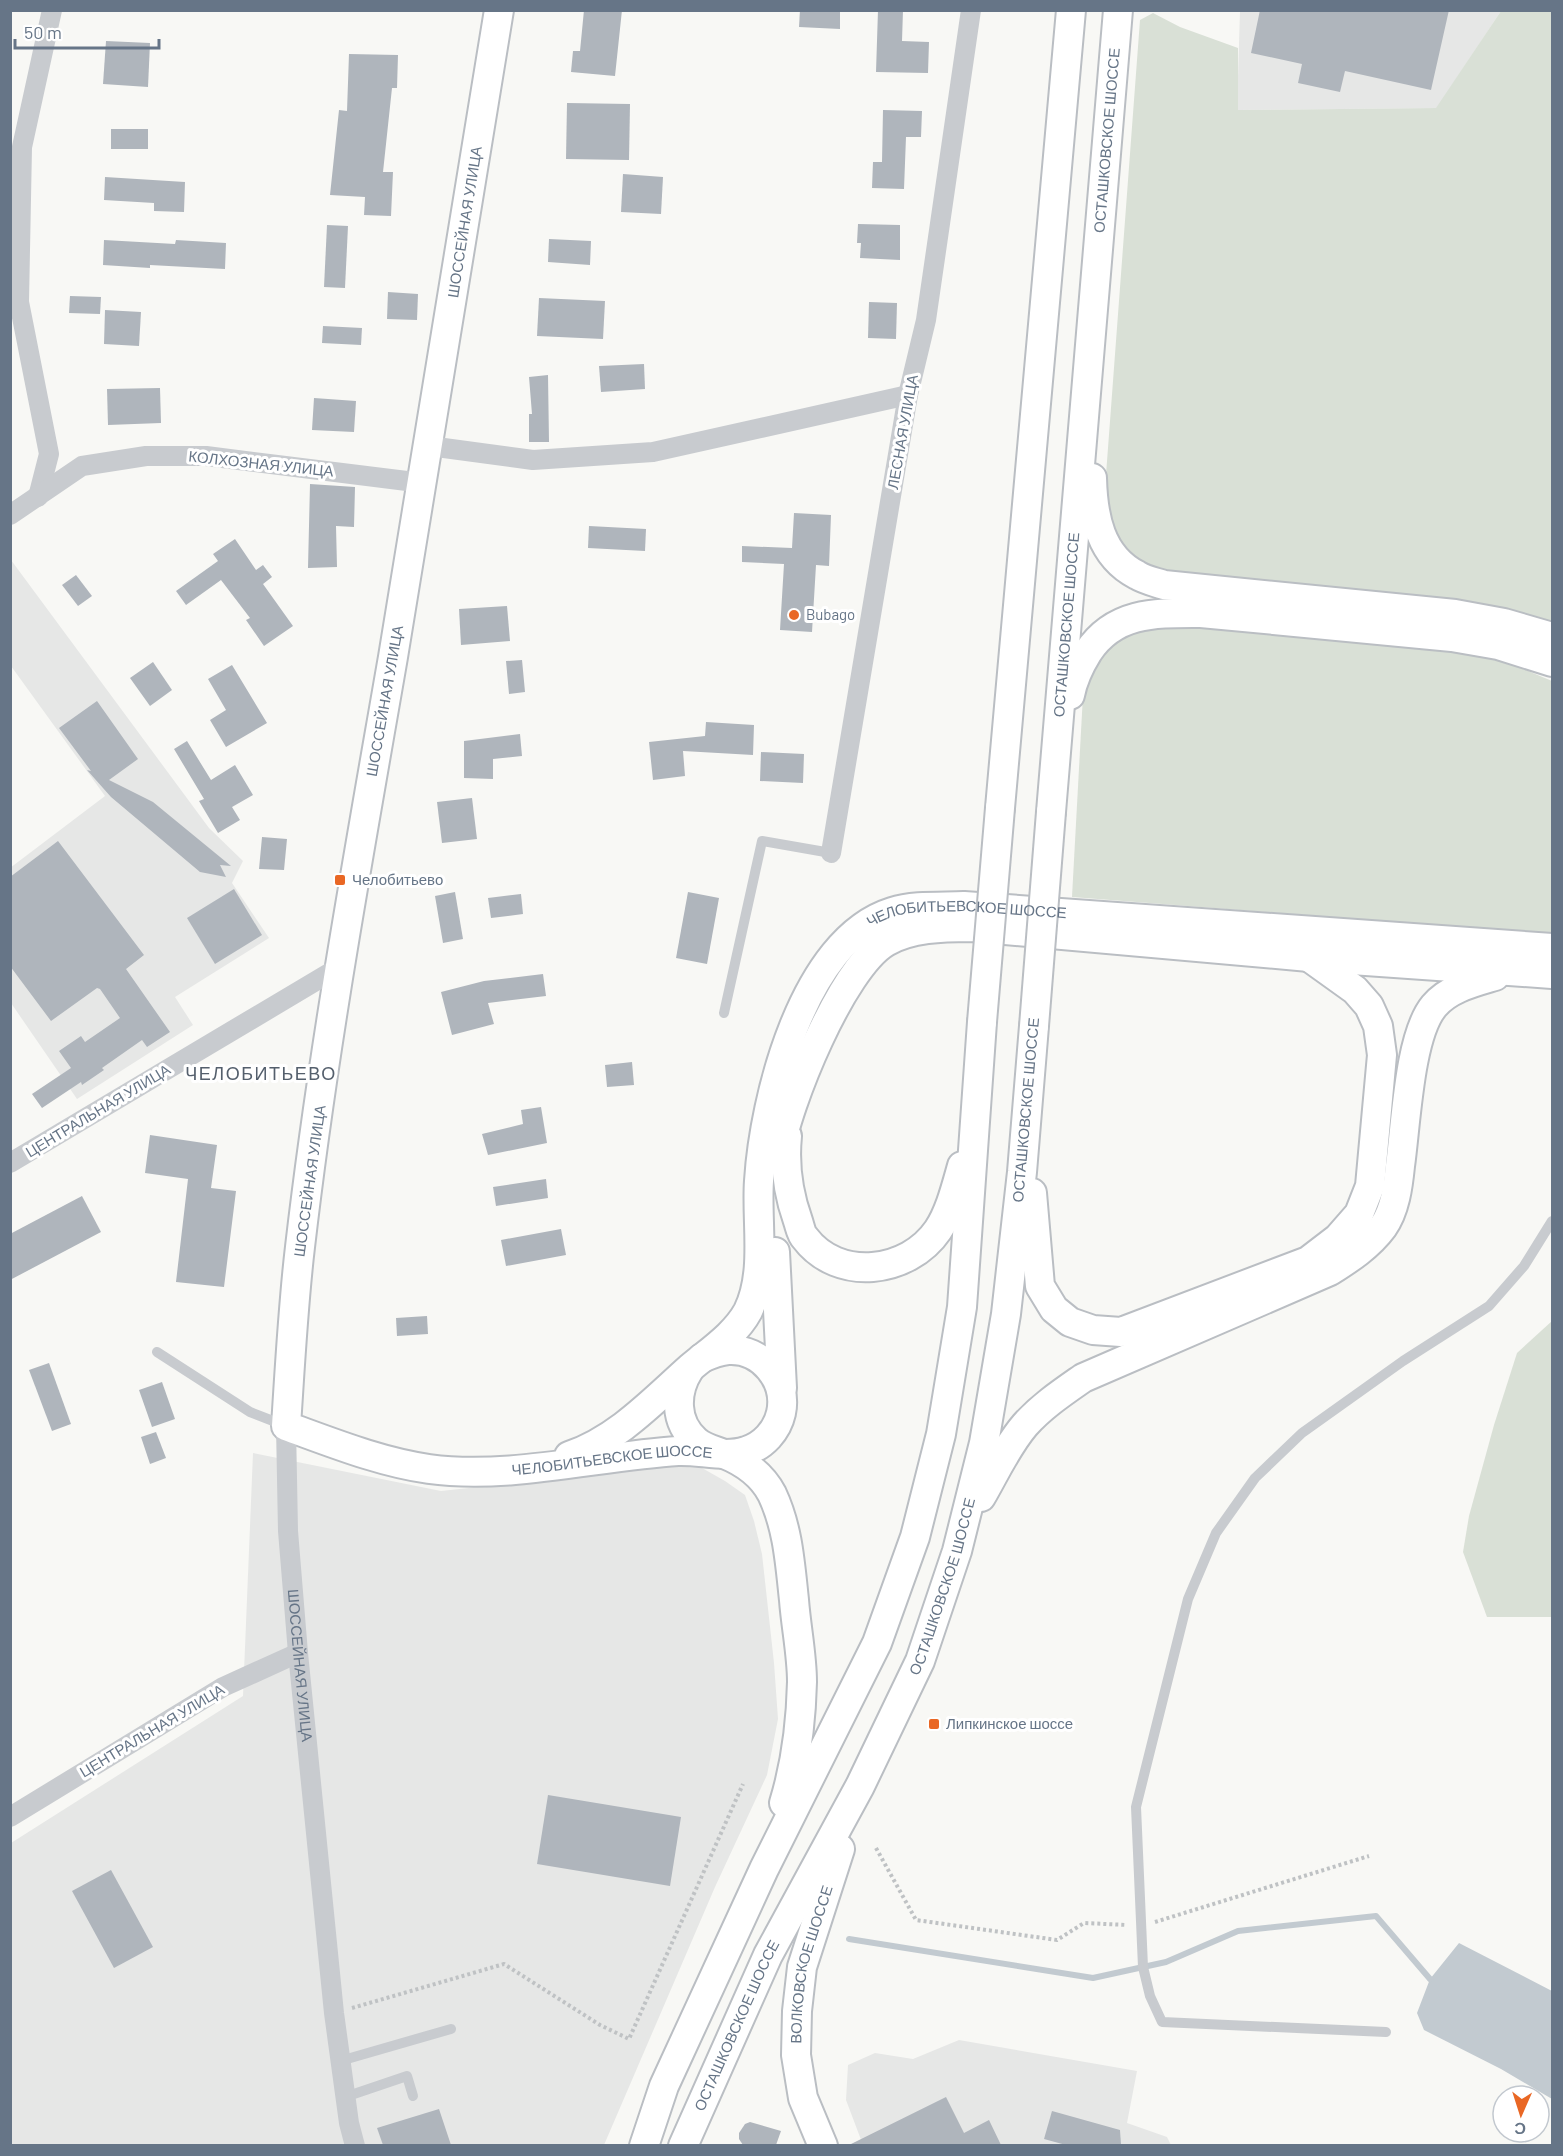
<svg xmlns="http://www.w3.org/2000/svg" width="1563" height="2156" font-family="Barlow,sans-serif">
<rect width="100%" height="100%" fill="#f8f8f5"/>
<!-- built -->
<g fill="#e6e7e6">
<path d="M1240,11H1501L1437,108L1237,110Z"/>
<path d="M11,560L209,828L243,861L232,883L269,938L175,997L193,1025L77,1099L11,1003L10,868L105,796L11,666Z"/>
<path d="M253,1453L441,1491L673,1466L702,1468L725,1481L745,1495L754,1521L762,1554L774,1663L778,1719L767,1775L715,1887L604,2145L11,2146V1843L243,1696Z"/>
<path d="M959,2040L1137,2071L1127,2123L1167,2137L1171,2145H863L846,2100L848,2065L875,2053L913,2059Z"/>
</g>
<!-- green -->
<g fill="#d9e0d6">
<path d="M1501,11H1552V630L1168,574L1131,559L1111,533L1105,488L1140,20L1153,13L1180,27L1238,48V110L1436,108Z"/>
<path d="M1189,623L1492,656L1552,681V934L1072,897L1083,695L1105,652L1132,630Z"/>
<path d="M1552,1321V1617H1487L1463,1552L1469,1516L1494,1425L1517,1353Z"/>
</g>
<!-- water -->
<path fill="#c2cad0" d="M1459,1943L1552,1991V2099L1501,2069L1424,2030L1417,2013L1430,1979Z"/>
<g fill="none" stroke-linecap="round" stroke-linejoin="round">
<!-- stream -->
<path stroke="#c2cad0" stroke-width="6" d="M849,1939L1093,1978L1166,1962L1238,1931L1376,1916L1430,1979"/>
</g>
<!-- building -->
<g fill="#afb5bc">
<path d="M584,10H622L615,76L571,72L573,51H580Z"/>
<path d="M800,10H840V29L799,27Z"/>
<path d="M878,10H903L902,41L929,42L928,73L876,72Z"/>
<path d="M1260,10H1449L1431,90L1345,71L1340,92L1298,83L1302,64L1251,53Z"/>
<path d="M106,41L150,43L148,87L103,84Z"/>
<path d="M349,54L398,55L397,88H392L383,172H393L391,216L364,215L365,197L330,195L339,110L347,111Z"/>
<path d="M567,103L630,104L629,160L566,159Z"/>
<path d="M883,110L922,111L921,137H906L904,189L872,188L873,162H882Z"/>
<rect x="111" y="129" width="37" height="20"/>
<path d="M623,174L663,177L661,214L621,212Z"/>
<path d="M105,177L185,182L184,212L154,211V203L104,200Z"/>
<path d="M858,224L900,225V260L860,258L861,243H857Z"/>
<path d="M327,225L348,226L345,288L324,287Z"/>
<path d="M549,239L591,241L590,265L548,262Z"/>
<path d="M104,240L175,244L176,240L226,243L225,269L150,265V268L103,265Z"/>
<path d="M388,292L418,294L417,320L387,319Z"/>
<path d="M70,296L101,297L100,314L69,313Z"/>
<path d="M539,298L605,301L603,339L537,336Z"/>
<path d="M869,302L897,303L896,339L868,338Z"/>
<path d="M105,310L141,312L139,346L104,344Z"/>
<path d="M323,326L362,328L361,345L322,343Z"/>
<path d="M644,364L645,389L601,392L599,366Z"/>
<path d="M548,375L549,442H529V414H532L529,377Z"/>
<path d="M160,388L161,423L108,425L107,389Z"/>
<path d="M314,398L356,401L354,432L312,430Z"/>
<path d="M310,484L355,487L354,527L336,526L337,567L308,568Z"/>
<path d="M794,513L831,515L829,566L816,565L812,632L780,630L784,564L742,562V546L792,548Z"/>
<path d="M589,526L646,529L645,551L588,548Z"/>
<path d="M235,539L256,570L263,565L272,577L263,584L293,626L264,646L246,620L250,618L221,580L186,605L176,591L218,561L213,554Z"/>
<path d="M76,575L92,596L78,606L62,585Z"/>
<path d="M507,606L510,641L461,645L459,609Z"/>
<path d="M522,660L525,692L509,694L506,661Z"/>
<path d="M153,662L172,690L150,706L130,678Z"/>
<path d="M232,665L267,723L226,747L210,720L226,710L208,679Z"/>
<path d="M97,701L138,759L109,780L153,802L231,866L220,865L226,877L200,872L111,797L87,770L91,771L59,728Z"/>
<path d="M706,722L754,725L753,755L683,751L685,776L653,780L649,742L705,736Z"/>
<path d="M520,734L522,756L493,759V779L464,778V741Z"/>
<path d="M187,741L211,780L235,765L253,795L232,807L240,820L218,833L199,801L204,799L174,749Z"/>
<path d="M761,752L804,754L803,783L760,781Z"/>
<path d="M472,798L477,839L442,843L437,802Z"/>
<path d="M262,837L287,839L284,870L259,869Z"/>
<path d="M58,841L144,955L126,969L170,1032L147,1047L142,1040L102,1068L104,1070L82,1085L81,1082L42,1108L32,1094L71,1068L59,1051L81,1036L85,1042L120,1018L100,989L97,988L51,1021L10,966V877Z"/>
<path d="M234,889L262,935L215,964L187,918Z"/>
<path d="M455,892L463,939L443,943L435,896Z"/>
<path d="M688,892L719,898L707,964L676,958Z"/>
<path d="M521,894L523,914L491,918L488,898Z"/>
<path d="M543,974L546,996L488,1003L494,1024L452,1035L441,992L484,981Z"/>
<path d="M632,1062L634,1085L607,1087L605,1065Z"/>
<path d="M541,1107L547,1143L488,1155L482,1134L523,1124L521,1110Z"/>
<path d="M150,1135L217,1145L211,1188L236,1191L224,1287L176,1282L188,1179L145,1173Z"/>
<path d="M546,1179L548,1198L496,1206L493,1187Z"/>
<path d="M82,1196L101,1232L10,1280V1234Z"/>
<path d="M561,1229L566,1255L506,1266L501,1240Z"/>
<path d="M427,1316L428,1334L397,1336L396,1318Z"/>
<path d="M49,1363L71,1424L52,1431L29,1370Z"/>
<path d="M162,1382L175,1419L152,1427L139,1390Z"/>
<path d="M156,1432L166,1458L150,1464L141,1437Z"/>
<path d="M548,1795L681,1817L670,1886L537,1864Z"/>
<path d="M111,1870L153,1947L114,1968L72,1891Z"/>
<path d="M946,2097L964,2133L989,2120L1001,2145H849Z"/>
<path d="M439,2109L451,2145H383L377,2128Z"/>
<path d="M1052,2111L1120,2130L1121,2145H1066L1044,2139Z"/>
<path d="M750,2122L781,2131L776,2145H743L739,2139V2133L745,2124Z"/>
</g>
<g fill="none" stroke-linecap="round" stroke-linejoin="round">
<!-- secondary casing -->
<g stroke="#babec3" stroke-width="32">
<g id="secondary">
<path id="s2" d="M499,10C464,226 430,442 393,657C359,853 323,1049 300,1247C293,1306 290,1366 286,1426C333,1443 380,1462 429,1469C509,1480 598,1456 678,1451C700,1450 725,1458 746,1451C763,1446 777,1431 781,1413C788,1381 762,1348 728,1350C718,1351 711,1354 702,1358"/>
<path d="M1092,478C1093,516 1100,556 1137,575C1145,580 1155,582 1164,585L1455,614L1504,623L1552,637"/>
<path d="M1070,695C1073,679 1080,665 1088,652C1115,611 1157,613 1201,613L1452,637L1498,645L1552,662"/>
<path d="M1000,808L1071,10"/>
<path id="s3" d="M1051,812L1118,10"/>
<path d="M787,1136C784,1166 788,1193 798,1221C800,1227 801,1234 805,1238C838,1282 908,1274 938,1230C950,1212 956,1187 962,1166"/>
<path d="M779,1155C786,1105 842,968 886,942C910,928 943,927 971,927L1309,957L1552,974"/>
<path d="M1032,1193L1040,1286L1054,1309L1070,1322L1093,1330L1121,1332L1308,1261L1338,1238L1359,1214L1370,1186L1382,1055L1378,1026L1369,1006L1355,990L1309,957"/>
<path d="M775,1252L782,1388"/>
<path d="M689,1370C675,1392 674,1422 696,1441C704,1448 714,1450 724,1454C744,1462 762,1475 772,1494C788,1528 790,1563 794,1600C796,1627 802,1655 802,1682C801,1723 796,1764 784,1803"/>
<path id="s4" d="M569,1456C617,1440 653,1401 690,1368C710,1351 735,1335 748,1311C767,1272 756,1222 759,1181C764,1099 803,940 892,912C915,905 940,907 964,906L1552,948"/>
<path d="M981,1497C995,1473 1007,1446 1025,1425C1042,1406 1063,1392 1083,1378L1330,1271C1349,1259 1369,1246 1383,1227C1395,1210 1398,1186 1400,1166C1406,1124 1409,1036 1434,1006C1449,988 1475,982 1495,976"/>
<path d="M644,2146L664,2086L764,1869L877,1643L915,1537L941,1434L962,1307L982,1022"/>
<path id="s5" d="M683,2146L768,1955L860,1786L920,1661L957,1551L984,1443L1006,1314L1022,1172L1034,1026"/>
<path id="s6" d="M823,2146L803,2098L796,2055L797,2011L802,1967L840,1849"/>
</g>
</g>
<!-- path -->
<g stroke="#bfc2c4" stroke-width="4" stroke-dasharray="3 3" stroke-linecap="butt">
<path d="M876,1848L916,1920L1057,1940L1084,1923L1127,1925"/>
<path d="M1155,1922L1369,1856"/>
<path d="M352,2008L504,1964L600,2025L629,2039L743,1784"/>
</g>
<!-- lane -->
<g stroke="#c8cbcf" stroke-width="10">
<path d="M724,1013L762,841L831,853"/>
<path d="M157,1352L250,1412L286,1426"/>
<path d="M1386,2032L1162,2022L1150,1996L1143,1967L1136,1807L1188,1599L1216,1533L1255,1478L1302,1433L1403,1361L1489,1306L1524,1266L1552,1221"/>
<path d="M340,2061L451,2029"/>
<path d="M345,2097L407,2076L413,2096"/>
</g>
<!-- street -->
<g stroke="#c8cbcf" stroke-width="20">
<path d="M429,446L533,460L653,452L908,395"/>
<path d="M38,497L49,454L19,302L22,147L52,10"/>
<path d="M10,515L82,466L146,456H206L423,483"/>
<path d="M831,853L908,395L926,320L971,10"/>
<path d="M10,1163L341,966"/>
<path id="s1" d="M286,1426L288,1531L298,1653L334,2013L349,2123L355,2146"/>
<path d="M10,1817L223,1687L298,1653"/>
</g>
<!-- secondary -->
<use href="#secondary" stroke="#fff" stroke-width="28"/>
<!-- secondary-bridge casing -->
<g stroke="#babec3" stroke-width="32" stroke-linecap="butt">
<g id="secondary-bridge">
<path d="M982,1022L1000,808"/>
<path d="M1034,1026L1051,812"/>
</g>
</g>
<!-- secondary-bridge -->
<use href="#secondary-bridge" stroke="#fff" stroke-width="28"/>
</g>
<!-- markers -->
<g fill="#e96724" stroke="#fff" stroke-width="2">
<circle cx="794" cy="615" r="6"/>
<rect x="334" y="874" width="12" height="12" rx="3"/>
<rect x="928" y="1718" width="12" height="12" rx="3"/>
</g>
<g text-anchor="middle" stroke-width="6" stroke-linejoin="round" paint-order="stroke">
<!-- street labels -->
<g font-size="15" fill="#667587" stroke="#fff">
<text dy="5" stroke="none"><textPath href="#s3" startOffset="674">ОСТАШКОВСКОЕ ШОССЕ</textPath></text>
<text transform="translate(465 222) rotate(-81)" y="5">ШОССЕЙНАЯ УЛИЦА</text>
<text transform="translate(903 432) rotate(-80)" y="5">ЛЕСНАЯ УЛИЦА</text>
<text transform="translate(261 464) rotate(6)" y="5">КОЛХОЗНАЯ УЛИЦА</text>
<text dy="5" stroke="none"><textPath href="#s3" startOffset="188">ОСТАШКОВСКОЕ ШОССЕ</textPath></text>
<text transform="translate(385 701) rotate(-80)" y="5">ШОССЕЙНАЯ УЛИЦА</text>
<text dy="5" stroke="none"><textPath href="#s4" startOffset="753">ЧЕЛОБИТЬЕВСКОЕ ШОССЕ</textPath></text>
<text transform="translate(1026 1110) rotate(-85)" y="5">ОСТАШКОВСКОЕ ШОССЕ</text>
<text transform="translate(98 1111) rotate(-31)" y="5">ЦЕНТРАЛЬНАЯ УЛИЦА</text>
<text transform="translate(310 1181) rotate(-82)" y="5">ШОССЕЙНАЯ УЛИЦА</text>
<text dy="5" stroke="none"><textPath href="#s2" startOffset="1766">ЧЕЛОБИТЬЕВСКОЕ ШОССЕ</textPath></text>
<text dy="5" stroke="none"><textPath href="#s5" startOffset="618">ОСТАШКОВСКОЕ ШОССЕ</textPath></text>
<text dy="5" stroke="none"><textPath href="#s1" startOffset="240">ШОССЕЙНАЯ УЛИЦА</textPath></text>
<text transform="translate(152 1731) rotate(-31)" y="5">ЦЕНТРАЛЬНАЯ УЛИЦА</text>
<text dy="5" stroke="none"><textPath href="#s6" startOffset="188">ВОЛКОВСКОЕ ШОССЕ</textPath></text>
<text dy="5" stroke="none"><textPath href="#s5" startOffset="132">ОСТАШКОВСКОЕ ШОССЕ</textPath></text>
</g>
<!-- poi labels -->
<g font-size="15" fill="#667587" stroke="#fff" text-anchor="start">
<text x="806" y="620">Bubago</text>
<text x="352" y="885">Челобитьево</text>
<text x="946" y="1729">Липкинское шоссе</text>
</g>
<!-- quarter labels -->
<g font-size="18" letter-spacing="1.5" fill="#545f6c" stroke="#fff">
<text x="261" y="1080">ЧЕЛОБИТЬЕВО</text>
</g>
</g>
<!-- border -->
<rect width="1563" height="2156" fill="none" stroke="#667587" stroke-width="24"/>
<!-- north arrow -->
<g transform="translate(1521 2114) rotate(183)"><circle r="28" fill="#ffffff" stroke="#c2c8cf" stroke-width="1.5"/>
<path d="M0-4.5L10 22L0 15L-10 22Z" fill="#e96724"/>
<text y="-9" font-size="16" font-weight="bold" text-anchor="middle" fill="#667587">С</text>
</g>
<!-- scale -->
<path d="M15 39v9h144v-9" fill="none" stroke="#667587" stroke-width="3"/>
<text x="24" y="39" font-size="18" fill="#667587" stroke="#ffffff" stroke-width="4.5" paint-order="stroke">50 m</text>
</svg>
